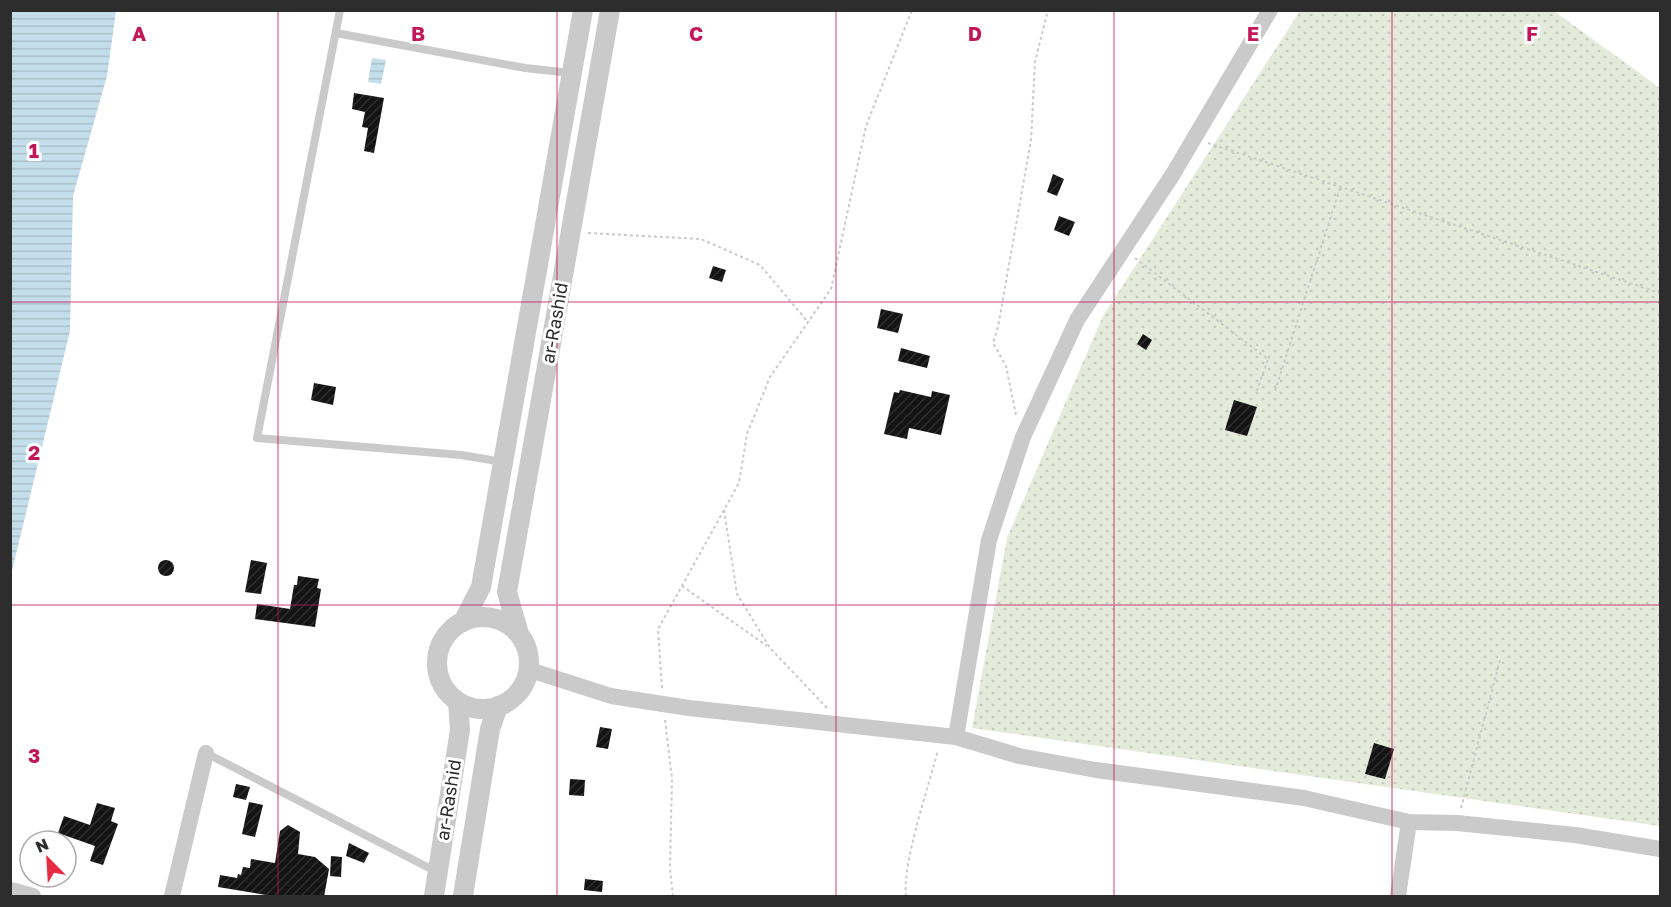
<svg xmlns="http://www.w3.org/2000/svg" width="1671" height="907" font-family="'Golos Text',sans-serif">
<defs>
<pattern id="green-dots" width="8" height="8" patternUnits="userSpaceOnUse" patternTransform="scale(1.5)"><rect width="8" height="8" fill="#e4ebda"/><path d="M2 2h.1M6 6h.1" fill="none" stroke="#c4cabb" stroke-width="1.8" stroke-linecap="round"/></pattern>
<pattern id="water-rules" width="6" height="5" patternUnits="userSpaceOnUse" patternTransform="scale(1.5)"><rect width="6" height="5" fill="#c5deeb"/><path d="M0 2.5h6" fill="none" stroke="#aabfca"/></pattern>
<pattern id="building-hatch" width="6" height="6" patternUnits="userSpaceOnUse" patternTransform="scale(1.5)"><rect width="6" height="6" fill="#141414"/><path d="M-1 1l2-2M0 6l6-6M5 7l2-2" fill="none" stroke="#2e2e2e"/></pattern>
</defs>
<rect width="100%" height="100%" fill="#fff"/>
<!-- green -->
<path fill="url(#green-dots)" d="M1300,11H1554L1660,88V826L972,728L1007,538L1103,316Z"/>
<!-- water -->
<g fill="url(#water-rules)">
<path d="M11,10L116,11L107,76L73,196L70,331L11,575Z"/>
<path d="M372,58L386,60L381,84L368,82Z"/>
</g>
<!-- building -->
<g fill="url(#building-hatch)">
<path d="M354,93L384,98L374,153L364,151L368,128L362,127L365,112L352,109Z"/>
<path d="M1053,174L1064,179L1057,196L1047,192Z"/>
<path d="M1059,216L1075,222L1069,236L1054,230Z"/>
<path d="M713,266L726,270L722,282L709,278Z"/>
<path d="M881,309L903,314L898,333L877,328Z"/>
<path d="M1143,334L1152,340L1146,350L1137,344Z"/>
<path d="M901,348L930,356L927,368L898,361Z"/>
<path d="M314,383L336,387L333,405L311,400Z"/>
<path d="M900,390L931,397L932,391L950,395L941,435L909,428L907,439L884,434L894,392L899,393Z"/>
<path d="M1234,400L1257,407L1247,436L1225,430Z"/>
<path d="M251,560L267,563L261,594L245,592Z"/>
<circle cx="166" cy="568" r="8"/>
<path d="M298,576L319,579L317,588L321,589L315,627L255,619L257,604L290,609L294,585H297Z"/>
<path d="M600,727L612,729L608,749L596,747Z"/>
<path d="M1374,743L1394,749L1385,779L1365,774Z"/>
<path d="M570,779L585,780L584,796L569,795Z"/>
<path d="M236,784L250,787L246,800L233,797Z"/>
<path d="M249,802L263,805L255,837L242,834Z"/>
<path d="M97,803L115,808L111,821L118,824L103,865L90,861L95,846L58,833L64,816L90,825Z"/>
<path d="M288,825L300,832L298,854L315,857L329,869L324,897H278L218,887L220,875L237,878L238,874L241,875L243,867L250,868L251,859L275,863L280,831Z"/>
<path d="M349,843L369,853L364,863L346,856Z"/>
<path d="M331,856L342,857L341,877L330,876Z"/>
<path d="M585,879L603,881L602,892L584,890Z"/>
</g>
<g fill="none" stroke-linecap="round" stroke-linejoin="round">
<!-- path -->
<g stroke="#cacaca" stroke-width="2" stroke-dasharray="3 3" stroke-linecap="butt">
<path d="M1208,143L1660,293"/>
<path d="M588,233L701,239L760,265L808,322"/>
<path d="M1135,258L1268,359L1256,393"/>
<path d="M1275,391L1340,188"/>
<path d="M1016,415L1006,366L993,343L998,327L1031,140L1035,62L1048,10"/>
<path d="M724,510L737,594L770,648L827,708"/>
<path d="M682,586L767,646"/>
<path d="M662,688L658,629L739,483L747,434L770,377L831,289L866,126L912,10"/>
<path d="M665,720L672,779L670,869L673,896"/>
<path d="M1461,808L1500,660"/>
<path d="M906,896C902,864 929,785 938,750"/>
</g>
<!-- service -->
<g stroke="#cacaca" stroke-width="8">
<path d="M340,10L257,438L461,455L503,462"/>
<path d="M336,33L525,68L571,73"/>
<path d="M206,753L437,872"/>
</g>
<!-- minor -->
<g stroke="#cacaca" stroke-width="16">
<path d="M530,670L611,696L689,708L956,737L1019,756L1096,770L1304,798L1409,822L1457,823L1575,835L1660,849"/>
<path d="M956,737L989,540L1023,437L1077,320L1173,174L1270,10"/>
<path d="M11,890L33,896"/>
<path d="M172,896L206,753"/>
<path d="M1398,896L1409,822"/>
</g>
<!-- tertiary -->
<g stroke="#cacaca" stroke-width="20">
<circle cx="483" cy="663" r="46"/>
<path d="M463,622L481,587L583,10"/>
<path d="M519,634L507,592L610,10"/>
<path d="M434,896L460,730L458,702"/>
<path d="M463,896L490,729L498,706"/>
</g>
</g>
<!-- grid -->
<path fill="none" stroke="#c2185b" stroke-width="1.5" stroke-opacity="0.55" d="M278,10V896M557,10V896M836,10V896M1114,10V896M1392,10V896M10,302H1660M10,605H1660"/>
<g text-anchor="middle" stroke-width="6" stroke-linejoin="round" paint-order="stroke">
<!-- street labels -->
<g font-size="18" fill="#2d2d2d" stroke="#fff">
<text transform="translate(555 323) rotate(-80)" y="6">ar-Rashid</text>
<text transform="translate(449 800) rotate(-81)" y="6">ar-Rashid</text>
</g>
</g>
<g font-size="20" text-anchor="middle" font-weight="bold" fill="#c2185b" stroke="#fff" stroke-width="6" stroke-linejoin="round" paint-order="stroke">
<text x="139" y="41">A</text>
<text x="418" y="41">B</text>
<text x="696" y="41">C</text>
<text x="975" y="41">D</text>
<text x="1253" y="41">E</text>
<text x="1532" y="41">F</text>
<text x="34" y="158">1</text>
<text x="34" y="460">2</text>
<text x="34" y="763">3</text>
</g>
<!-- border -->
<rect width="1671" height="907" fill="none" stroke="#2d2d2d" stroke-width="24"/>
<!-- north arrow -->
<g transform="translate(48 859) rotate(336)"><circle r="28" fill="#ffffff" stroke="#ababab" stroke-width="1.5"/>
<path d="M0-4.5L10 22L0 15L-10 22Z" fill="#e72b42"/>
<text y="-9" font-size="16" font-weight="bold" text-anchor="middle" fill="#2d2d2d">N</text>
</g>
</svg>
